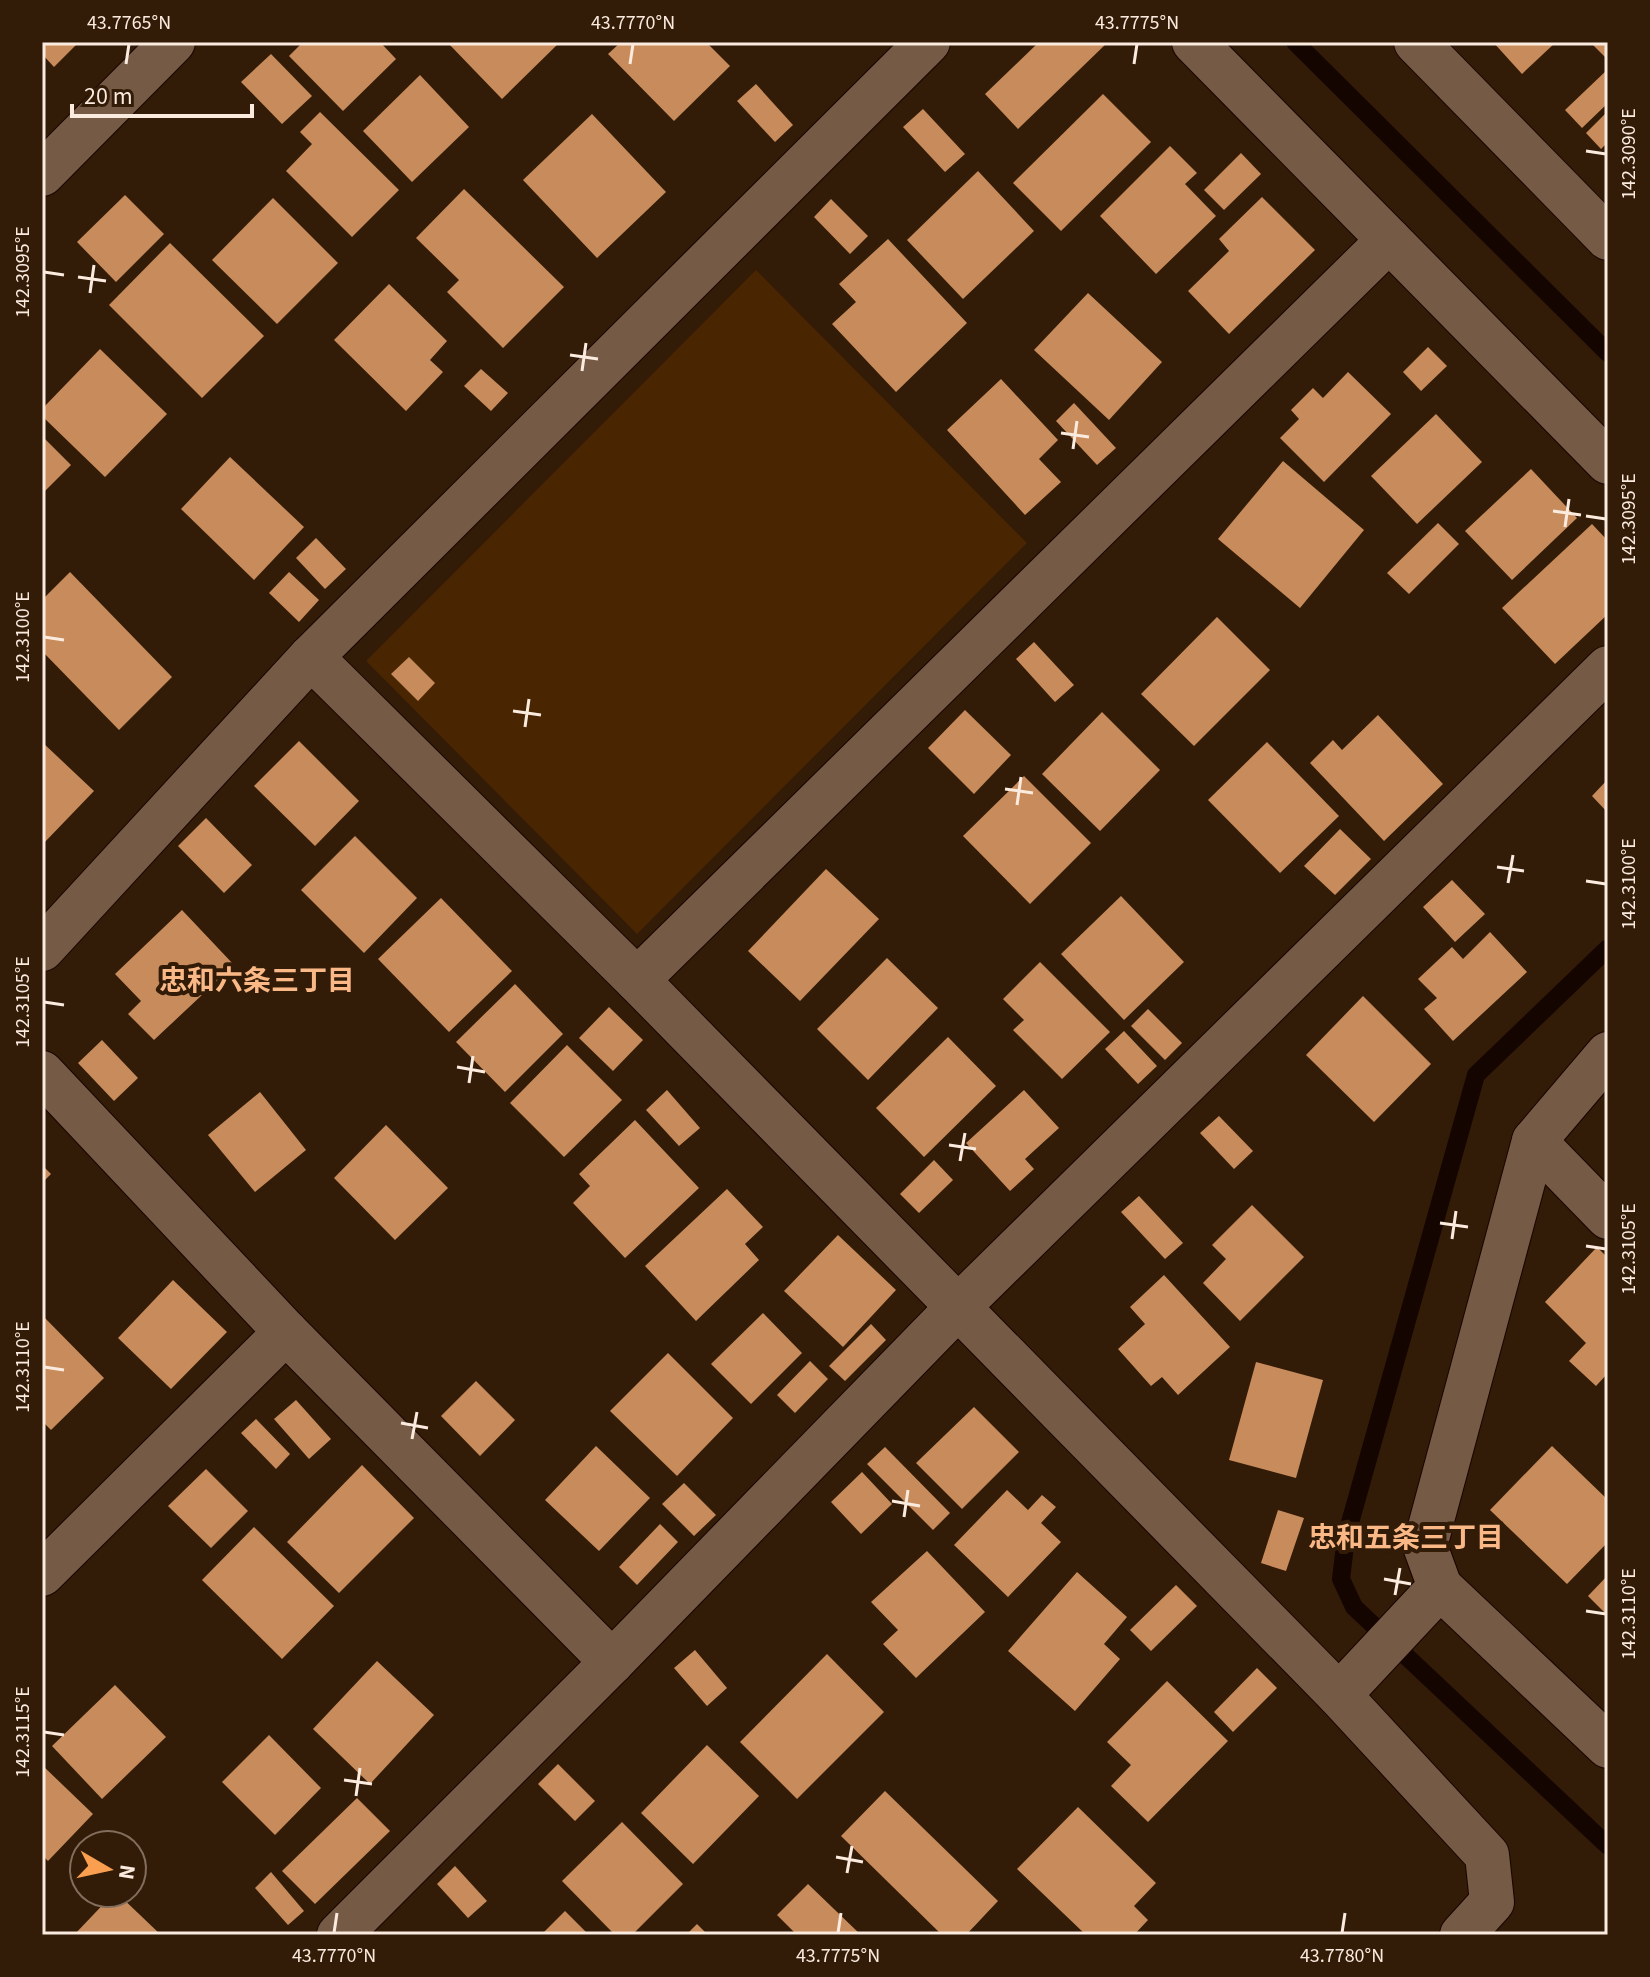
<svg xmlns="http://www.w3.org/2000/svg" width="1650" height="1977" font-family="'Source Sans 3','Noto Sans JP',sans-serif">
<rect width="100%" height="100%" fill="#321b07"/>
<!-- green -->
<path fill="#492501" d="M756,270L1027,543L637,934L366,661Z"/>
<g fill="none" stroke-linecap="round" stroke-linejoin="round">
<!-- stream -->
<g stroke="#150500" stroke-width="18">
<path d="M1295,42L1608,353"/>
<path d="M1608,948L1476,1075L1346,1537L1341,1579L1354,1607L1608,1846"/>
</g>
</g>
<!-- building -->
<g fill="#c88c5c">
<path d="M42,42H75L77,44L54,67L42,54Z"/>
<path d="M303,42H380L396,59L343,111L289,56Z"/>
<path d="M447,42H560L502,99Z"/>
<path d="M621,42H706L730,66L674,121L608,54Z"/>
<path d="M1039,42H1108L1018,129L985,94Z"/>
<path d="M1493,42H1556L1522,74Z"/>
<path d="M1590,42H1608V56L1606,58Z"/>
<path d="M271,54L312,96L282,124L241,82Z"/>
<path d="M1608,69V103L1582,128L1565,110Z"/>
<path d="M420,75L469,127L412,182L363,131Z"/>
<path d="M756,84L793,125L775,142L737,101Z"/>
<path d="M1103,94L1151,142L1061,231L1013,183Z"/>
<path d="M923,109L965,154L945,172L903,127Z"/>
<path d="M1608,111V142L1601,149L1586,133Z"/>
<path d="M320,112L399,190L352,237L286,171L312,144L300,132Z"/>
<path d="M592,114L666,192L597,258L523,180Z"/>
<path d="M1170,146L1197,173L1185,184L1216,216L1156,274L1100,216Z"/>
<path d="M1241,153L1261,174L1224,210L1204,190Z"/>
<path d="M978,171L1034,231L963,299L907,240Z"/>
<path d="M464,189L564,287L503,348L447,292L459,280L416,238Z"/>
<path d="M125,195L164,234L116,282L77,242Z"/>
<path d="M1262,197L1315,250L1229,334L1188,291L1229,251L1219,239Z"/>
<path d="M273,198L338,263L277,324L212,260Z"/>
<path d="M831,199L868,236L850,254L814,217Z"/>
<path d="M888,239L967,323L896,392L832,324L856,302L839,284Z"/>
<path d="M170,243L264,336L202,398L109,305Z"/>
<path d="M389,284L447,341L430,360L443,372L406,411L334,340Z"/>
<path d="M1088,293L1162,362L1109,420L1034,350Z"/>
<path d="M1428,347L1447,366L1421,391L1403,372Z"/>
<path d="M100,349L167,414L105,477L42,416V409Z"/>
<path d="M481,369L508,393L491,411L464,386Z"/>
<path d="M1348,372L1391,414L1324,482L1280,438L1299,419L1291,410L1313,388L1323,398Z"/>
<path d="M1001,379L1058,440L1039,459L1061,482L1025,515L947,430Z"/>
<path d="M1074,403L1116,448L1097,465L1056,421Z"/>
<path d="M1436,414L1482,462L1417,524L1371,476Z"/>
<path d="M42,436L71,465L42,494Z"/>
<path d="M230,457L304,527L254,580L181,509Z"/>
<path d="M1283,461L1364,530L1300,608L1218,539Z"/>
<path d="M1531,469L1577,518L1512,580L1465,531Z"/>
<path d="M1438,523L1459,544L1409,594L1387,573Z"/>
<path d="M1592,524L1608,541V614L1555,664L1502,608Z"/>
<path d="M316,538L346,569L325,589L296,558Z"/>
<path d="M70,572L172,677L119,730L42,651V600Z"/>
<path d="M289,572L319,600L299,622L269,593Z"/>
<path d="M1217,617L1270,670L1194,746L1141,694Z"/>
<path d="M1034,642L1074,685L1055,702L1016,659Z"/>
<path d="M409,657L435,683L418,701L391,674Z"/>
<path d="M965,710L1011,755L974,794L928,748Z"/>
<path d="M1102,712L1160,770L1100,831L1042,774Z"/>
<path d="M1378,715L1443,784L1384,841L1310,763L1333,740L1342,750Z"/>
<path d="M299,741L359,801L315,846L254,786Z"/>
<path d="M42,742L94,791L42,845Z"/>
<path d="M1267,742L1339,816L1280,873L1208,800Z"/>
<path d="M1024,776L1091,843L1030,904L963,836Z"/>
<path d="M1608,779V813L1592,796Z"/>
<path d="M206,818L252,865L224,893L178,846Z"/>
<path d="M1340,829L1371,859L1335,895L1304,866Z"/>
<path d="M355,836L417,898L364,953L301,890Z"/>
<path d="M826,869L879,919L800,1001L748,951Z"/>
<path d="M1452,880L1485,914L1455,942L1423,907Z"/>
<path d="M1121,896L1184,962L1124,1020L1061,954Z"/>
<path d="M441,898L512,971L449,1032L378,959Z"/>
<path d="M182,910L234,965L154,1040L128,1014L141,1001L115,974Z"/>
<path d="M1490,932L1527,972L1453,1041L1424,1009L1437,998L1418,979L1452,947L1463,959Z"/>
<path d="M887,958L938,1008L868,1080L817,1029Z"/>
<path d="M1040,962L1110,1032L1062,1079L1013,1030L1024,1020L1003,999Z"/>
<path d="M515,984L563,1034L505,1092L456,1042Z"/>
<path d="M1363,996L1431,1064L1374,1122L1306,1055Z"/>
<path d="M609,1007L643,1040L613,1071L579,1038Z"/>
<path d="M1148,1009L1182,1043L1165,1060L1131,1026Z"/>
<path d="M1124,1031L1157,1066L1138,1084L1105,1049Z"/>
<path d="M948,1037L996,1086L924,1157L876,1108Z"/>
<path d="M102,1040L138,1078L114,1101L78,1063Z"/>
<path d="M567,1045L622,1100L564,1157L510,1103Z"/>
<path d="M667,1090L700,1128L679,1146L646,1110Z"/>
<path d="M1024,1090L1059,1128L1025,1159L1034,1169L1010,1191L966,1143Z"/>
<path d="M260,1092L306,1150L255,1192L208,1135Z"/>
<path d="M1219,1116L1253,1151L1234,1169L1200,1133Z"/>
<path d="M635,1120L699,1188L625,1258L573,1203L590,1186L579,1174Z"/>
<path d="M386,1125L448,1188L395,1240L334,1178Z"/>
<path d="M934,1160L953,1180L919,1213L900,1194Z"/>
<path d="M42,1165L51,1174L42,1183Z"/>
<path d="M727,1189L763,1227L745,1244L759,1260L696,1321L645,1266Z"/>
<path d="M1139,1196L1183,1243L1165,1259L1121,1212Z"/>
<path d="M1252,1205L1304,1257L1240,1321L1203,1283L1226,1259L1212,1245Z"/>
<path d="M838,1235L896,1290L843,1347L784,1291Z"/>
<path d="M1597,1247L1608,1258V1373L1596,1386L1569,1361L1586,1343L1545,1302Z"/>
<path d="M1164,1275L1230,1347L1178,1395L1162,1377L1151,1386L1118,1349L1145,1324L1130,1307Z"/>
<path d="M173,1280L227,1332L171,1389L118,1338Z"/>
<path d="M763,1313L802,1353L751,1404L711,1364Z"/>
<path d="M42,1315L104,1378L51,1430L42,1421Z"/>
<path d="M871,1324L886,1340L845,1381L829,1366Z"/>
<path d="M668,1353L733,1418L677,1476L610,1411Z"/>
<path d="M810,1361L828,1379L795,1413L777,1395Z"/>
<path d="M1256,1362L1323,1380L1296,1478L1229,1460Z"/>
<path d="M476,1381L515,1420L480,1456L441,1416Z"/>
<path d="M296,1400L331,1439L309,1459L274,1419Z"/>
<path d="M974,1407L1019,1452L962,1509L916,1463Z"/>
<path d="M256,1419L290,1454L276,1469L241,1433Z"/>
<path d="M596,1446L650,1498L599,1551L545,1500Z"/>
<path d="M1552,1446L1608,1500V1542L1567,1584L1490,1510Z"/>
<path d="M885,1447L950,1513L933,1530L867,1464Z"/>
<path d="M362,1465L414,1518L339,1593L287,1542Z"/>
<path d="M206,1469L248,1511L211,1548L168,1506Z"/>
<path d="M862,1472L892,1504L861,1534L831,1502Z"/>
<path d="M684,1483L716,1515L694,1536L662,1504Z"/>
<path d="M1007,1490L1028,1510L1042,1495L1056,1507L1041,1523L1061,1542L1008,1597L954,1545Z"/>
<path d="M1278,1510L1304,1518L1286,1571L1261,1563Z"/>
<path d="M660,1524L678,1542L637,1585L619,1567Z"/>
<path d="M254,1527L334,1606L282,1659L202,1580Z"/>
<path d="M927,1551L985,1612L916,1678L883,1644L898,1630L871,1602Z"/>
<path d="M1077,1572L1127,1617L1104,1644L1120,1659L1075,1711L1008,1651Z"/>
<path d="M1608,1575V1616L1588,1596Z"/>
<path d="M1176,1585L1197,1606L1151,1651L1130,1630Z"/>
<path d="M695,1650L727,1688L707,1706L674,1668Z"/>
<path d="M827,1654L884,1712L797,1799L740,1742Z"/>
<path d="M377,1661L434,1715L370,1784L313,1729Z"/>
<path d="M1257,1668L1277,1688L1233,1732L1214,1712Z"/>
<path d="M1167,1681L1228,1741L1148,1822L1111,1786L1131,1765L1107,1742Z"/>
<path d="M115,1685L166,1737L102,1799L52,1746Z"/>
<path d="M269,1735L321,1788L275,1835L222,1782Z"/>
<path d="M707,1745L759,1796L693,1864L641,1813Z"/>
<path d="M558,1764L595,1801L575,1821L538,1784Z"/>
<path d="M42,1765L93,1814L48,1861L42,1855Z"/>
<path d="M885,1791L998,1901L966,1935H942L841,1836Z"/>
<path d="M357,1798L390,1831L315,1904L282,1871Z"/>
<path d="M1078,1807L1156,1883L1134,1906L1148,1920L1134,1935H1086L1017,1869Z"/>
<path d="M622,1822L683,1884L632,1935H615L562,1881Z"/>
<path d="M455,1866L487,1901L468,1918L437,1884Z"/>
<path d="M271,1872L304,1911L288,1925L255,1888Z"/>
<path d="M808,1884L861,1935H792L795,1933L777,1915Z"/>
<path d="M114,1893H117L161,1935H74Z"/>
<path d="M565,1911L589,1935H541Z"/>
<path d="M697,1924L708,1935H686Z"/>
</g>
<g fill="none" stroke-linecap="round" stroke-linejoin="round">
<!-- street casing -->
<g stroke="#190500" stroke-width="46">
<g id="street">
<path d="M1194,42L1608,462"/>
<path d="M1416,42L1608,238"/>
<path d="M42,174L173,42"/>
<path d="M311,657L637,980L1339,1695L1487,1855L1492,1902L1462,1935"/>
<path d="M42,949L311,657L928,42"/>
<path d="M637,980L1389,240"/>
<path d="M42,1073L286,1332L612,1662"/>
<path d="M1534,1141L1608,1217"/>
<path d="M42,1574L286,1332"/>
<path d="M1440,1587L1608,1746"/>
<path d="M1339,1695L1440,1587L1425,1546L1534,1141L1608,1054"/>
<path d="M339,1935L612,1662L958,1307L1608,668"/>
</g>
</g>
<!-- street -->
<use href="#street" stroke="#755a45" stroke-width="44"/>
</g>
<!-- ticks -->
<path fill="none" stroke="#fbebdf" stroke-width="3" d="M126,64L129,44M630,64L633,44M1134,64L1137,44M1586,151L1606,154M44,272L64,275M78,277L106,281M90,293L94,265M570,355L598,359M582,371L586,343M1061,433L1089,437M1073,449L1077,421M1553,511L1581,515M1586,516L1606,519M1565,527L1569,499M44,637L64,640M513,711L541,715M525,727L529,699M1005,789L1033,793M1017,805L1021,777M1497,867L1524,871M1586,881L1606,884M1508,883L1513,855M44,1002L64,1005M457,1067L485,1072M469,1083L473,1056M949,1145L976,1149M960,1161L965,1133M1440,1223L1468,1227M1452,1239L1456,1211M1586,1246L1606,1249M44,1367L64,1370M401,1423L428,1428M412,1439L417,1412M892,1501L920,1506M904,1517L908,1490M1384,1579L1411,1584M1395,1595L1400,1568M1586,1611L1606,1614M44,1732L64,1735M344,1780L372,1784M356,1796L360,1768M836,1857L863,1862M847,1873L852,1846M334,1933L337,1913M838,1933L841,1913M1342,1933L1345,1913"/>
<g text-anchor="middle" stroke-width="8" stroke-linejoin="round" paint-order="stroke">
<!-- neighbourhood labels -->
<g font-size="28" font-weight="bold" fill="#f9b885" stroke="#321b07">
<text x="257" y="990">忠和六条三丁目</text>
<text x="1406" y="1547">忠和五条三丁目</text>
</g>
</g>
<!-- border -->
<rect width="1650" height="1977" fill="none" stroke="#321b07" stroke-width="88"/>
<!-- north arrow -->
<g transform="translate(108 1869) rotate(99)"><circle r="38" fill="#321b07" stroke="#826e5d" stroke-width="2"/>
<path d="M0-6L14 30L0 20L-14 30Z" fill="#fa9f4f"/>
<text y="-12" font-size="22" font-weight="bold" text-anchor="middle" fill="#fbebdf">N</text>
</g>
<!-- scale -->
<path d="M72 104v12h180v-12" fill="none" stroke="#fbebdf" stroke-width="4"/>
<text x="84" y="104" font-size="24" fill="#fbebdf" stroke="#321b07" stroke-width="6" paint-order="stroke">20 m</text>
<rect x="44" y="44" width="1562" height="1889" fill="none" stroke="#fbebdf" stroke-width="3"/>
<g font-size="20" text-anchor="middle" fill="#fbebdf">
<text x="129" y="29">43.7765°N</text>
<text x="633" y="29">43.7770°N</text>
<text x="1137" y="29">43.7775°N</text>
<text transform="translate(1628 154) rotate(-90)" y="7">142.3090°E</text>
<text transform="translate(22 272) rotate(-90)" y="7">142.3095°E</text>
<text transform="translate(1628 519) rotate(-90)" y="7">142.3095°E</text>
<text transform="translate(22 637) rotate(-90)" y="7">142.3100°E</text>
<text transform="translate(1628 884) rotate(-90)" y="7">142.3100°E</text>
<text transform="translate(22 1002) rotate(-90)" y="7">142.3105°E</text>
<text transform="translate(1628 1249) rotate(-90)" y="7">142.3105°E</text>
<text transform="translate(22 1367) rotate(-90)" y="7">142.3110°E</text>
<text transform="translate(1628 1614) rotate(-90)" y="7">142.3110°E</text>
<text transform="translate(22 1732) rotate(-90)" y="7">142.3115°E</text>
<text x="334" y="1962">43.7770°N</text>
<text x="838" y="1962">43.7775°N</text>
<text x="1342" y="1962">43.7780°N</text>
</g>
</svg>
